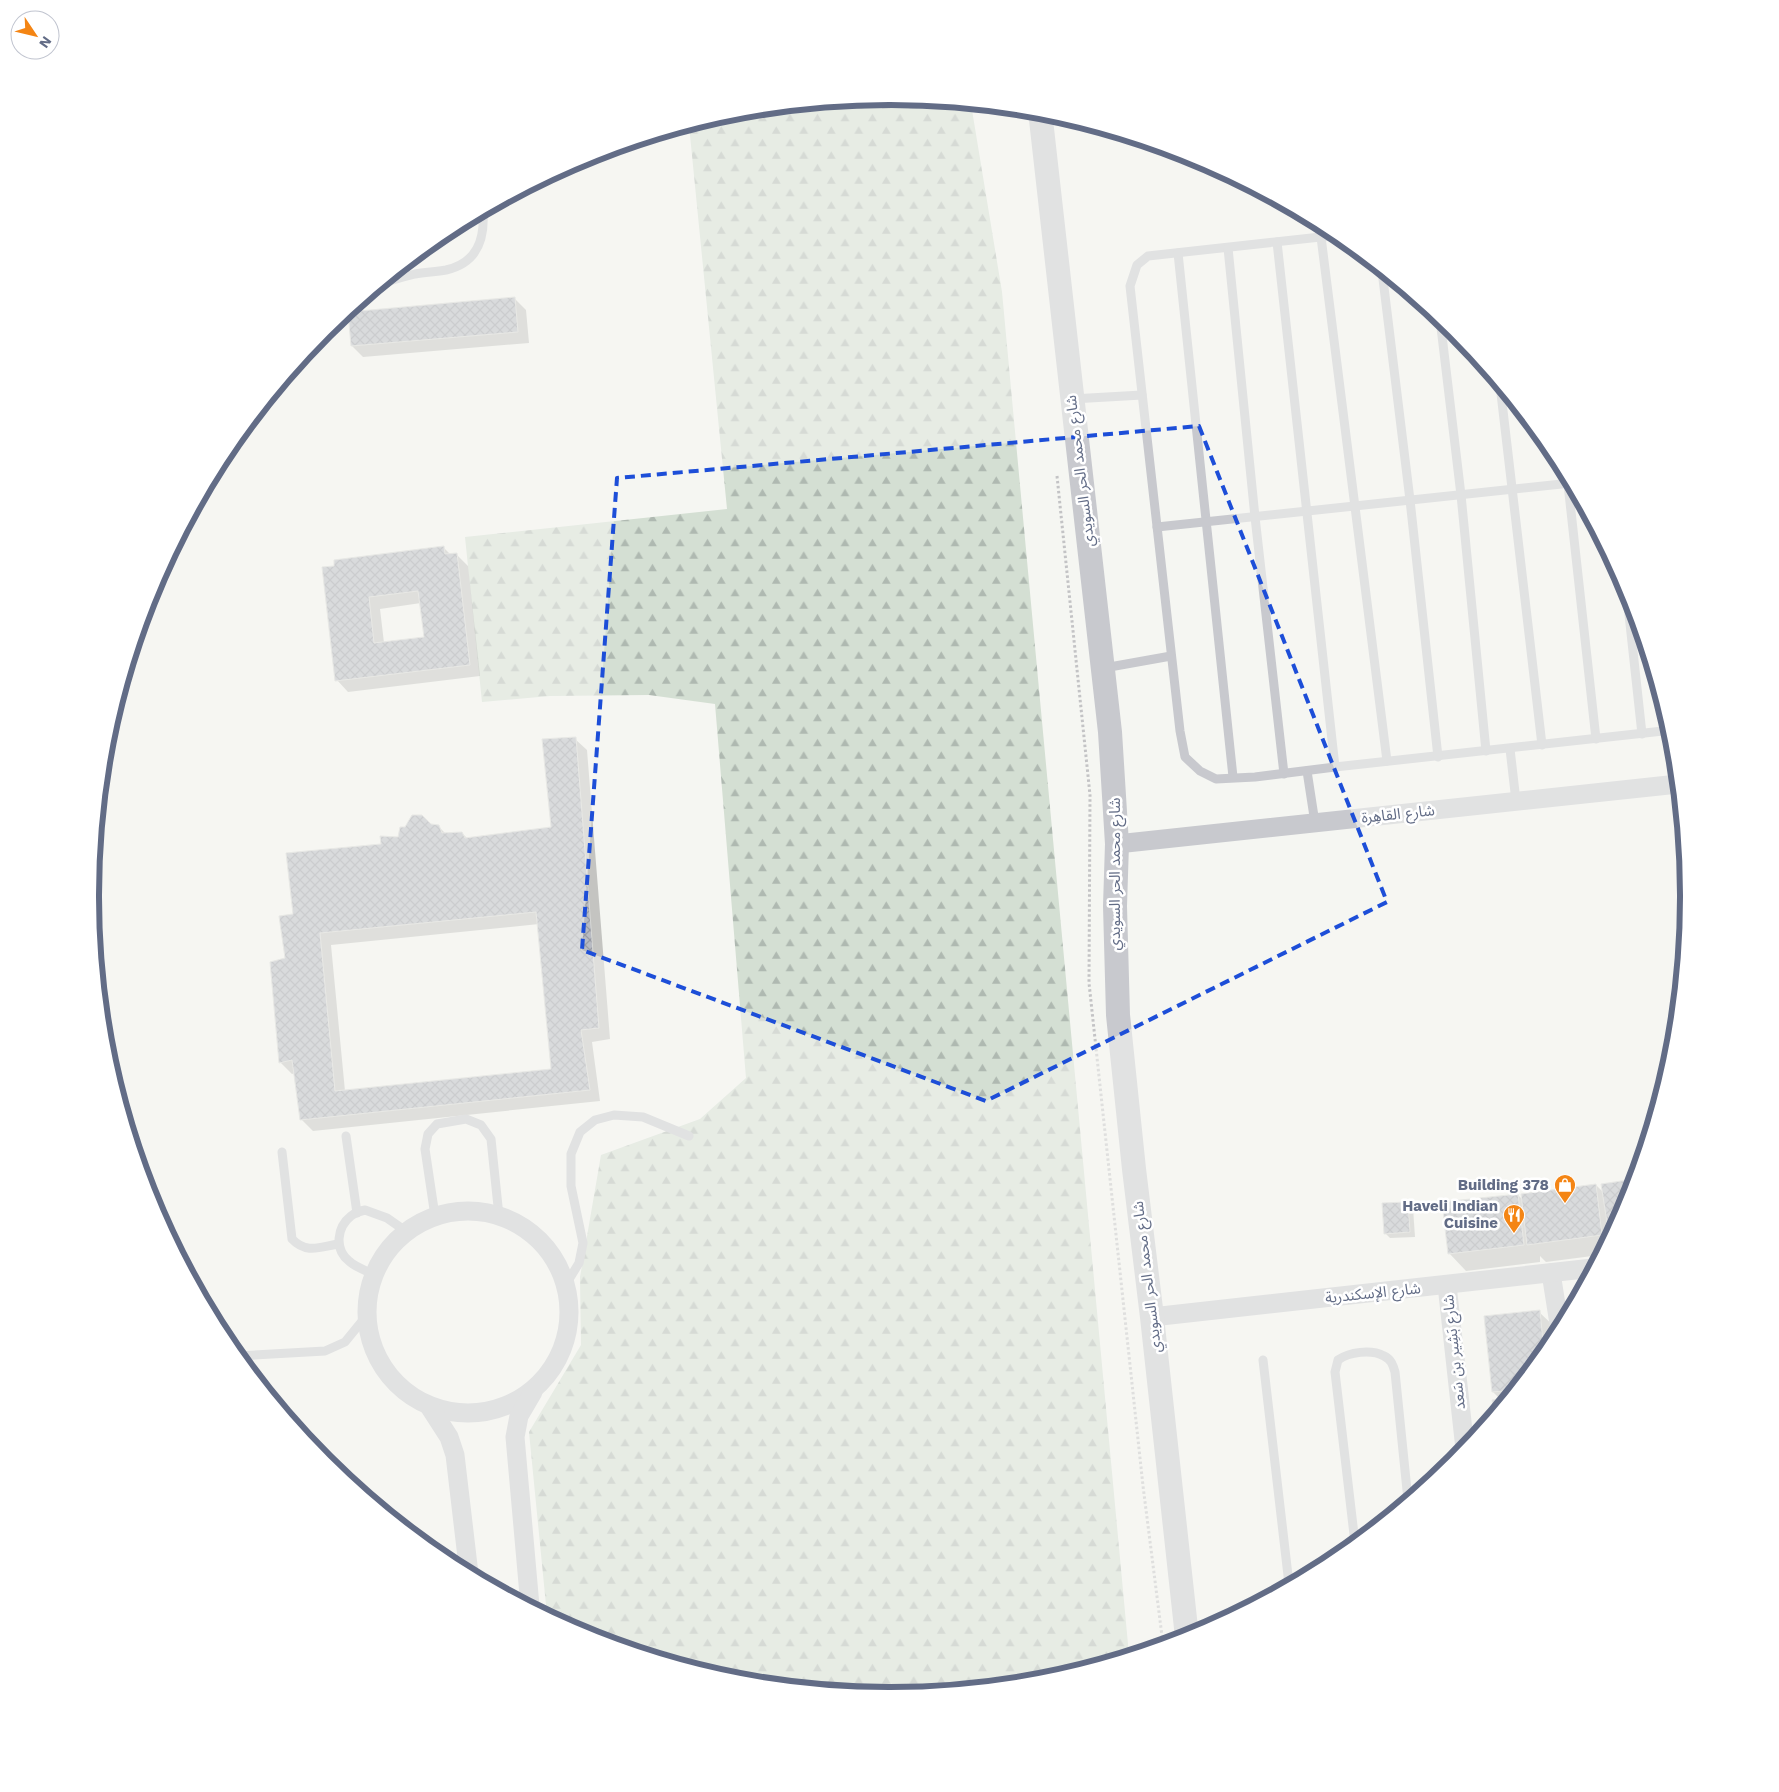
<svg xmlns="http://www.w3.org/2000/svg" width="1779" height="1792" font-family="'Work Sans','Noto Sans Arabic',sans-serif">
<defs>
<pattern id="forest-firs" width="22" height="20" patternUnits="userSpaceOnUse" patternTransform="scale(1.25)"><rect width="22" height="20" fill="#d4dfd3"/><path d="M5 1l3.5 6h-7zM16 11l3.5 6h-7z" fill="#afb9b1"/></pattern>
<pattern id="building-cross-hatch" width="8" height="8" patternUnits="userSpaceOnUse" patternTransform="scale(1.25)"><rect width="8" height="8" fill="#b7bac2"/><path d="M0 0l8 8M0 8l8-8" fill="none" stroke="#989ba3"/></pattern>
</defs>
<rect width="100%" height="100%" fill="#f5f6f2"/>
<!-- forest -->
<path fill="url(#forest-firs)" d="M890,97L971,104L1002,292L1129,1655L1045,1680L889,1695L733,1680L583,1635L547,1615L529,1432L581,1345L580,1277L601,1155L700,1119L746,1078L715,704L649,695L550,696L482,702L465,537L727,509L689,125L734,112Z"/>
<!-- shadow -->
<g fill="#0003" fill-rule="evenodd">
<path d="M515,299L526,310L529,343L363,357L352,346Z"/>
<path d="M443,547L451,555L456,554L468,566L480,676L348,692L337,680L323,568ZM421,603L425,638L384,643L380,609Z"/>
<path d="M575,739L587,750L610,1039L592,1042L600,1101L313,1131L301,1119L295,1073L292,1074L280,1062L287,959L294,915L382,845L431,825L438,826L446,834L462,833L468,839L552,828ZM539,924L552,1070L345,1091L331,945Z"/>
<path d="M1635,1180L1628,1202L1600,1255L1546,1262L1540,1256V1262L1466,1271L1449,1253L1518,1195L1523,1200L1596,1185L1604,1193L1603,1185Z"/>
<path d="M1408,1203L1413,1208L1415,1237L1390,1238L1385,1233Z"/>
<path d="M1539,1312L1557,1329V1334L1495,1412L1501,1400L1493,1392Z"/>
</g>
<!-- building -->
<g fill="url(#building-cross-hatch)" stroke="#d7d8d5" fill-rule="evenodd">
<path d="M515,297L518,332L351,346L348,312Z"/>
<path d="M444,546L445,554L457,553L470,665L335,681L322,567L334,566V560ZM418,591L424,637L374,643L369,597Z"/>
<path d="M576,737L599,1028L581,1030L590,1090L300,1120L292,1060L279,1063L270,962L285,958L279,916L293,914L286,853L381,844L380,836L398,837L400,827H405L412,815H422L431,824L439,825L442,833L462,832L465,838L551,827L542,739ZM536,912L551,1069L335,1091L320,933Z"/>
<path d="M1635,1179L1628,1202L1609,1235L1601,1184Z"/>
<path d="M1596,1184L1602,1235L1527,1245L1521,1194Z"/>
<path d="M1518,1194L1524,1245L1448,1254L1442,1202Z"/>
<path d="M1408,1202L1410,1232L1384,1234L1382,1203Z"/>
<path d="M1540,1310L1544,1353L1513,1390L1492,1392L1484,1316Z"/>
<path d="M1507,1398L1494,1414L1492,1400Z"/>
</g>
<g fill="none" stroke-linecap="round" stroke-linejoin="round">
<!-- path -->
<path stroke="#c3c3c5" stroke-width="3" stroke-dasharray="2.5 2.5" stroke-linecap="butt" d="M1057,476L1090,795L1089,983L1143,1486L1163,1644"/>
<!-- service -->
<g stroke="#c8c9ce" stroke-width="9">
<path d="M1339,235L1148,256L1137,265L1130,286L1180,731L1185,757L1200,771L1216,779L1255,777L1335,767L1663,731L1670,728"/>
<path d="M1321,237L1387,761"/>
<path d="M1277,242L1335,767"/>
<path d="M1228,248L1255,517L1284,774"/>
<path d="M1178,253L1233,777"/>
<path d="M1382,271L1410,500L1438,757"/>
<path d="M381,284C392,280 403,277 415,274C425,272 435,272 446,270C477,263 485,240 483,211"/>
<path d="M1440,319L1461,495L1486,751"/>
<path d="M1500,385L1542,745"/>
<path d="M1072,399L1142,395"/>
<path d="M1567,475L1596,739"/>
<path d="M1157,527L1571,483"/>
<path d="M1626,587L1642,734"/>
<path d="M1104,668L1171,656"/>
<path d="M1510,749L1516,801"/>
<path d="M1307,771L1315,823"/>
<path d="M346,1136L357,1213"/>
<path d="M282,1152L292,1239C306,1254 320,1247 338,1244"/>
<path d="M435,1216L425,1149L428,1134L437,1124L466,1119L481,1125L491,1139L499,1216"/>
<path d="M373,1274C365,1270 355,1267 349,1261C334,1249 337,1227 351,1216C355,1213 360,1211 365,1210L387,1218L407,1232"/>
<path d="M565,1286L579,1263L583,1243L571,1186V1154L580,1132L595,1120L614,1115L643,1117L689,1136"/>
<path d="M238,1356L325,1351L345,1342L367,1315"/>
<path d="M1263,1360L1289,1584"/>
<path d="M1355,1543L1335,1372L1338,1360C1349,1352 1371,1349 1384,1356C1391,1359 1393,1365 1395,1372L1408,1500"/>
</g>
<!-- minor -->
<g stroke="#c8c9ce" stroke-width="19">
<path d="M1117,844L1678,784"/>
<circle cx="468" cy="1312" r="101"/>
<path d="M1551,1273L1560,1330"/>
<path d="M1447,1285L1465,1449"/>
<path d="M1152,1317L1593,1268"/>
<path d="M429,1406L449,1437L455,1455L469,1574"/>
<path d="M530,1606L515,1437L519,1416L533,1392"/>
</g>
<!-- tertiary -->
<path stroke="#c8c9ce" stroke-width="24" d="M1040,111L1110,732L1117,844L1115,906L1118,1015L1134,1169L1152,1317L1187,1637"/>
</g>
<!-- marked area -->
<path d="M0 0H1779V1792H0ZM1199,426L1387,902L986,1101L582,950L617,478Z" fill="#f5f6f2" fill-opacity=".55" fill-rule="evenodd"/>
<path fill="none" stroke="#1d4ed8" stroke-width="4" stroke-dasharray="10 6" stroke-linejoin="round" d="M1199,426L1387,902L986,1101L582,950L617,478Z"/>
<!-- icons -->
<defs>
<g id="shop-pin" transform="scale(1.125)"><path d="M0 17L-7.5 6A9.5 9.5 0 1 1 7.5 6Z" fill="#f48514" stroke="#fff"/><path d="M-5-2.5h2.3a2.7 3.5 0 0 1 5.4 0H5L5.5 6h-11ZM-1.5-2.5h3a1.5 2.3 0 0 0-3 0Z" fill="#fff"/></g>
<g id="restaurant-pin" transform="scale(1.125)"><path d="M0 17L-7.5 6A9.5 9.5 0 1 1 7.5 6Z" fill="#f48514" stroke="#fff"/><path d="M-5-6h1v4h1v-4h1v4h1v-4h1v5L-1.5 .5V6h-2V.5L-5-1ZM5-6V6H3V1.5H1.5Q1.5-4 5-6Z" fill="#fff"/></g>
</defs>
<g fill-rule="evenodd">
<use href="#shop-pin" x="1565" y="1185"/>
<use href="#restaurant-pin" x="1514" y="1215"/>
</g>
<g text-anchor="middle" stroke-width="5" stroke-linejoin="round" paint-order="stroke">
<!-- street labels -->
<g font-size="15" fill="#626c86" stroke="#fff">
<text transform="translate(1080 471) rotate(-97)" y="5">شارع محمد الحر السويدي</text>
<text transform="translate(1398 814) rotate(-6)" y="5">شارع القاهِرة</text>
<text transform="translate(1115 874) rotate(-90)" y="5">شارع محمد الحر السويدي</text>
<text transform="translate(1147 1277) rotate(-97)" y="5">شارع محمد الحر السويدي</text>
<text transform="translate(1373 1293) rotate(-6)" y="5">شارع الإسكندرية</text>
<text transform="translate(1454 1352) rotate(-96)" y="5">شارع بَشِير بن سَعد</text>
</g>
<!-- poi labels -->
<g font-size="15" font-weight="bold" fill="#626c86" stroke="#fff" text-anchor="end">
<text x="1549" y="1190">Building 378</text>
<text x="1498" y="1211">Haveli Indian<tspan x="1498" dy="17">Cuisine</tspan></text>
</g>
</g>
<!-- crop -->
<path d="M0 0H1779V1792H0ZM889 105H890A790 790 0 0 1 1680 895V897A790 790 0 0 1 890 1687H889A790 790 0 0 1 99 897V895A790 790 0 0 1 889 105Z" fill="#fff" fill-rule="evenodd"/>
<path fill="none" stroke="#626c86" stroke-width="6" d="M889 105H890A790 790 0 0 1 1680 895V897A790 790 0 0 1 890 1687H889A790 790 0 0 1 99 897V895A790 790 0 0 1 889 105Z"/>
<!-- north arrow -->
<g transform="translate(35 35) rotate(125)"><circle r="24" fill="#ffffff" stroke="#c0c4cf"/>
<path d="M0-4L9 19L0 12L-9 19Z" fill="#f48514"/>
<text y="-8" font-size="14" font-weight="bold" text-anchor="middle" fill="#626c86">N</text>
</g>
</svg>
